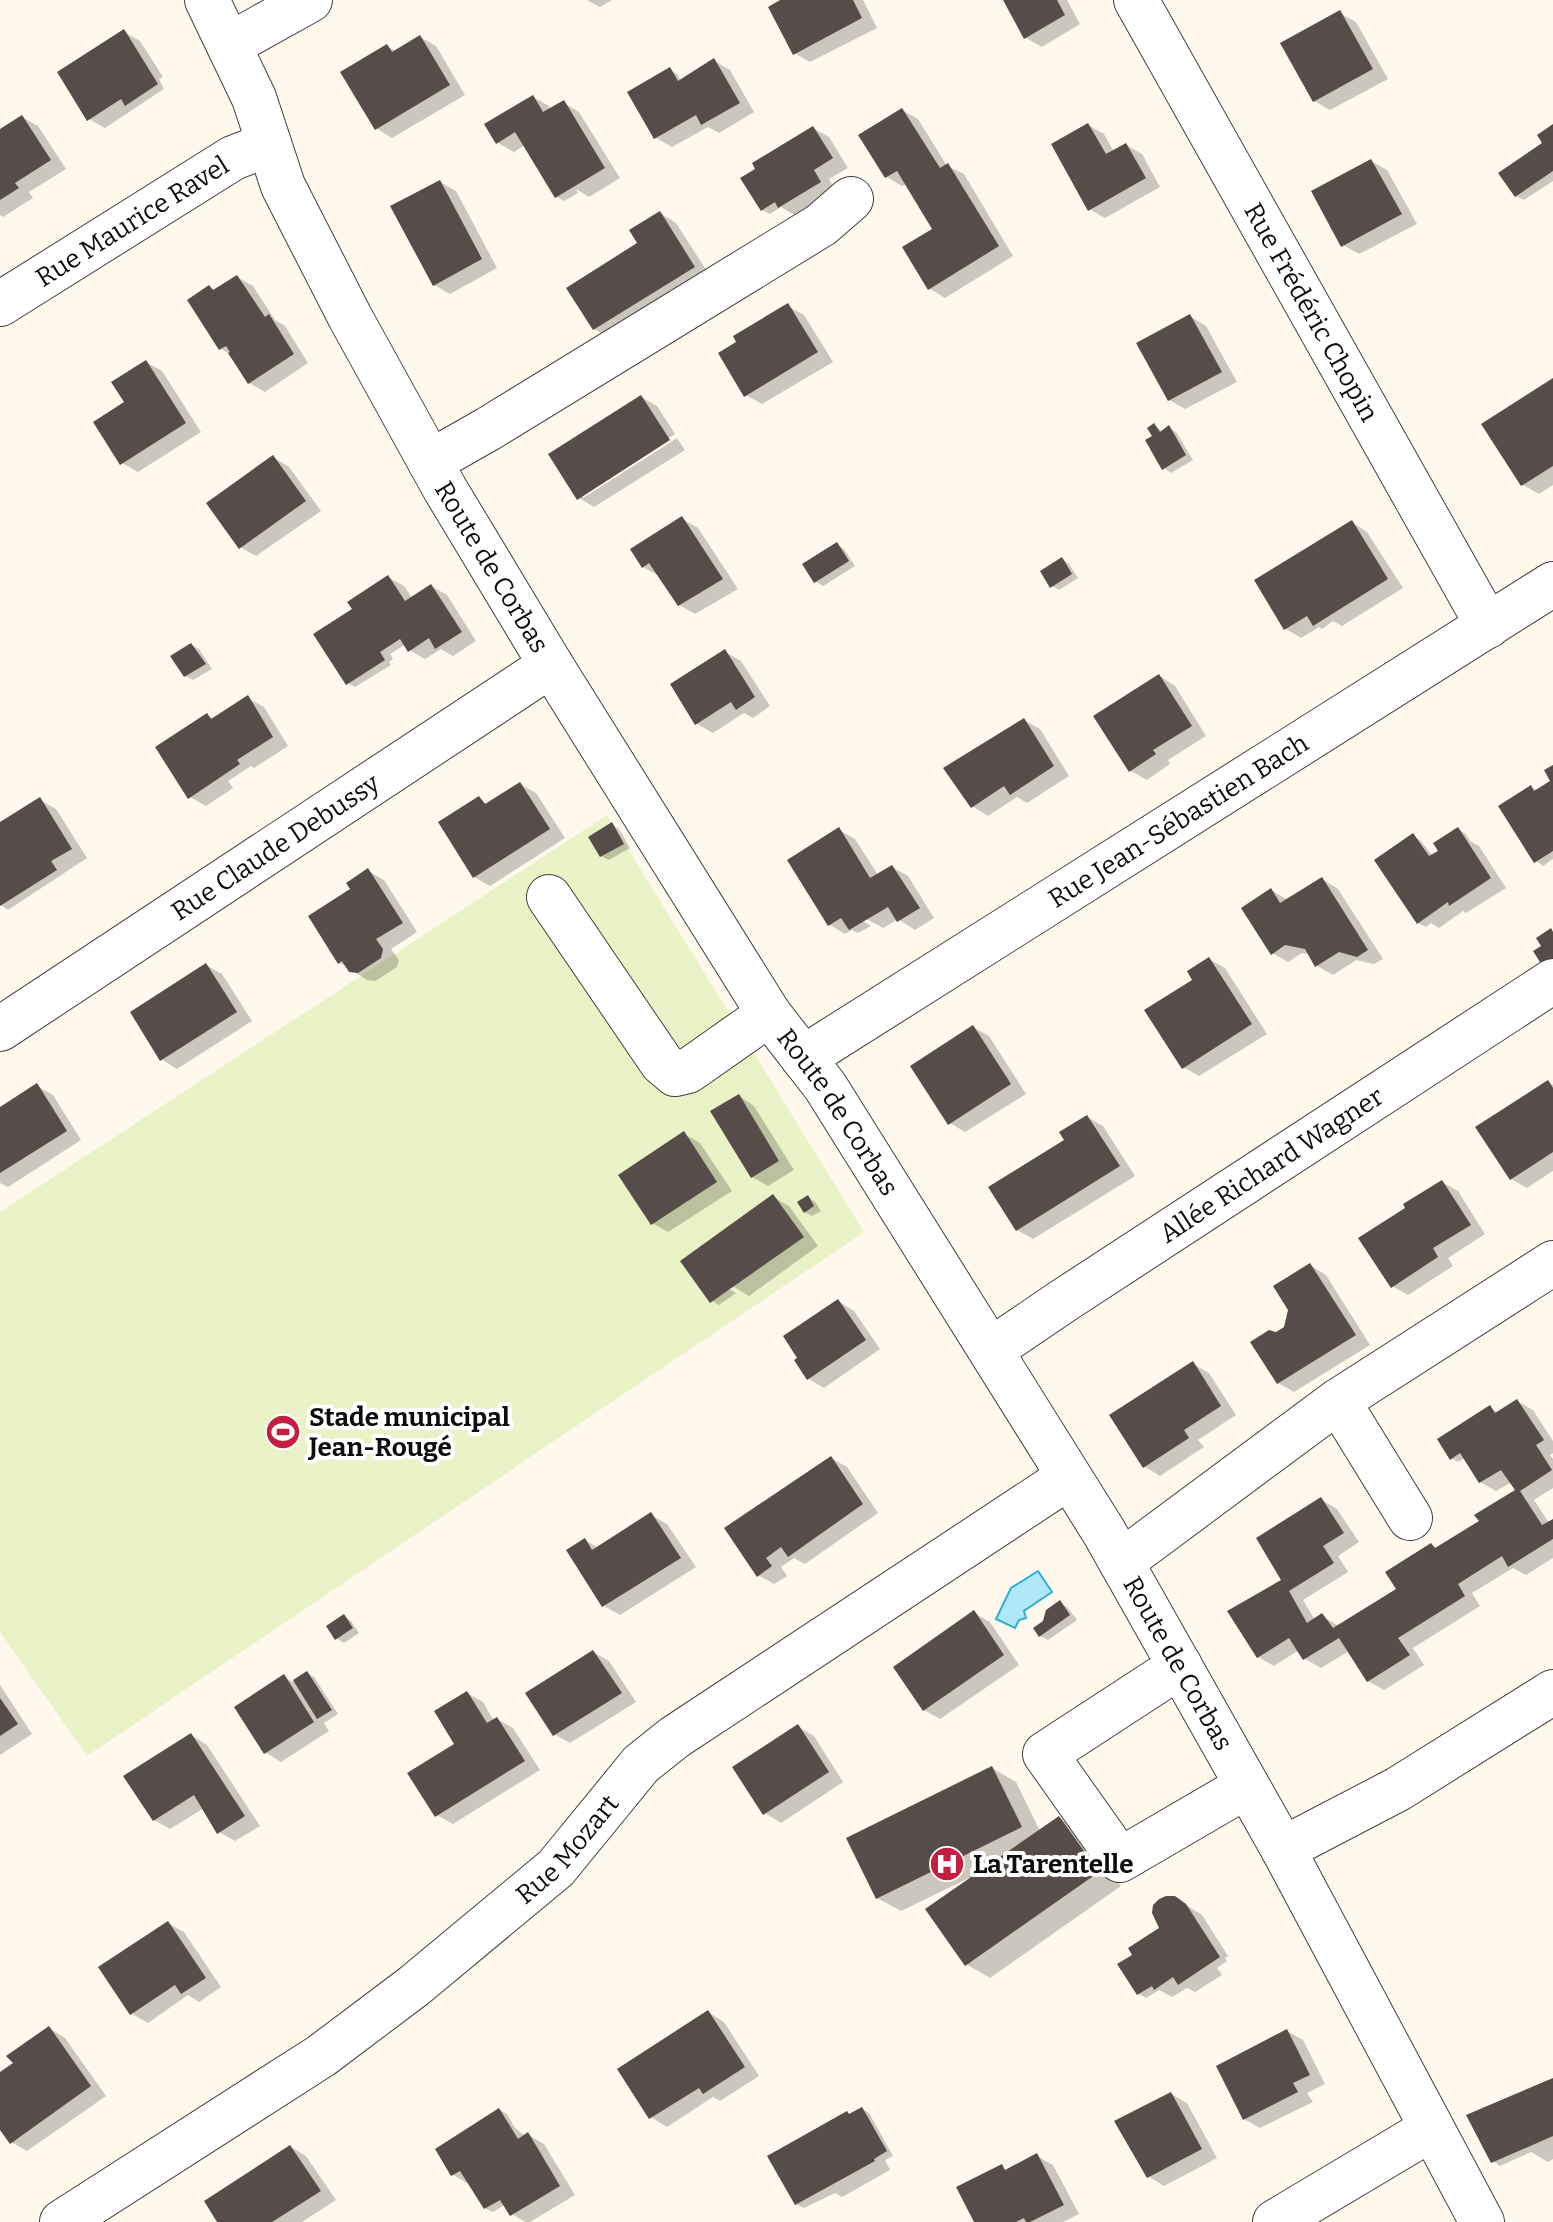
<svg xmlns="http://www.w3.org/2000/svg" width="1553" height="2222" font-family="Bitter,serif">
<rect width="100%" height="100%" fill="#fff9ed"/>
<!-- pitch -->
<path fill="#eaf2c7" d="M607,815L864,1232L87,1756L0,1632V1212Z"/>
<!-- water -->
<path fill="#afe9f9" stroke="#32add4" stroke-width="2" d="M1038,1571L1052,1592L1024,1611L1026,1618L1019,1620L1015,1628L996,1619L1011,1588Z"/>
<!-- shadow -->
<g fill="#0003">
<path d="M587,0H612L600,7Z"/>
<path d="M785,0H863L877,28L810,62L794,53Z"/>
<path d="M1005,0H1067L1080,24L1042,47L1026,38Z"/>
<path d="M1340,13L1356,22L1388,79L1330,110L1314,101Z"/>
<path d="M124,32L140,41L163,77L159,79L164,89L105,128L89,119Z"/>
<path d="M420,37L436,46L465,95L392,138L376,128L387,46L397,52Z"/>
<path d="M715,61L730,70L754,112L719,133L708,127L672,147L656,138L670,70L677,74L681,81Z"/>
<path d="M533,97L549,106L551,110L564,103L579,112L620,178L589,197L576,189L578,193L564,201L557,197L525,145L514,152L498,143Z"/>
<path d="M902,110L918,119L947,166L964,174L1013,256L945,298L929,288L935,230L907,184L902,186L887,177Z"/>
<path d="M22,117L38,126L66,169L29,192L33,198L3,217L0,215V131Z"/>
<path d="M1088,125L1104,134L1114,152L1126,145L1142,154L1160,187L1105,218L1089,209Z"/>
<path d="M1553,126V181L1524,200L1516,196Z"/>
<path d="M813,128L829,137L848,168L829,179L836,191L796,216L781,207L770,214L762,210Z"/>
<path d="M1371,161L1387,170L1417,224L1359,254L1343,245Z"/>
<path d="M440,182L456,191L497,268L450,294L434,285Z"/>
<path d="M660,213L676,223L710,276L610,338L594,329L640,244Z"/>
<path d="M237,277L253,286L275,320L285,326L308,363L265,392L249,383L230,354L221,349L209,287L216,291Z"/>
<path d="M788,306L804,315L833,362L762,404L746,395Z"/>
<path d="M1190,316L1206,326L1237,382L1185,409L1169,400Z"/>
<path d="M146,362L162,371L201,432L138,472L122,463L127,403Z"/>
<path d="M1553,381V485L1539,494L1523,485Z"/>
<path d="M641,397L657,406L675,434L583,494V498L677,438L685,450L594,507L579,498Z"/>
<path d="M1154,425L1163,432L1169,428L1176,432L1193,460L1171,473L1164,468L1155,436Z"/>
<path d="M273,457L289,467L321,511L256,556L240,547Z"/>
<path d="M682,519L698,528L738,589L695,614L679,605L659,576L643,567Z"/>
<path d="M1352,522L1367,532L1403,588L1342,626L1333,621L1322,629L1319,627L1301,638L1286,629Z"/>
<path d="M837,545L844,549L855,566L823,586L815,581Z"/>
<path d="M1062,559L1069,564L1078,578L1059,590L1052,586Z"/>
<path d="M388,577L404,586L412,598L431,586L447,595L476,641L453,656L441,649L425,659L409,650L406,644L390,654L393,659L389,662L391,665L355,687L348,683L355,609Z"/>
<path d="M191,645L199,649L212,669L193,680L186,676Z"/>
<path d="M725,652L741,661L770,706L753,718L744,713L713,733L697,724L673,685Z"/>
<path d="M1160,676L1175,686L1206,736L1168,760L1170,764L1147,780L1131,771Z"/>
<path d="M248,698L264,707L288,746L254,768L251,766L228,781L233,788L206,806L190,797L207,715L214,719Z"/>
<path d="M1024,720L1040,729L1069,776L1027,803L1017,797L988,816L972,806Z"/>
<path d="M1553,781V859L1543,866L1536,861L1531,787L1538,791Z"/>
<path d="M520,784L536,793L565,838L490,886L474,877L479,799L488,805Z"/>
<path d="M40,800L56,809L87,858L8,910L0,904V824Z"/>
<path d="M612,825L619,829L630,848L609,860L601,856Z"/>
<path d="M1458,829L1466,834L1470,841L1479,846L1506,888L1466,913L1463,911L1439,928L1431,923L1426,927L1418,923L1413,836L1420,840L1433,856Z"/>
<path d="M839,830L855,839L878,875L892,867L908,876L934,918L915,930L898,919L883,928L863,917L861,920L871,926L858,933L852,930L845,934L830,925Z"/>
<path d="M368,871L384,880L417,932L391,949L399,960L397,967L375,981L367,980L340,963L352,889Z"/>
<path d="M1322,879L1338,889L1383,959L1374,964L1356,960L1333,975L1317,966L1311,955L1302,953L1288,962L1272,953L1271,890L1288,900Z"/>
<path d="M1209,959L1225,968L1267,1034L1199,1076L1183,1067L1195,980Z"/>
<path d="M206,965L222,974L252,1021L177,1069L161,1059Z"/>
<path d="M973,1027L989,1036L1026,1094L965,1132L950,1123Z"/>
<path d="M1548,1082L1553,1085V1171L1527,1188L1511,1179Z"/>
<path d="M37,1086L53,1095L81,1140L8,1187L0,1183V1110Z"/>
<path d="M739,1096L754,1106L794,1170L768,1186L752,1177Z"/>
<path d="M1087,1117L1103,1126L1135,1176L1033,1239L1017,1230L1067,1141Z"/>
<path d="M684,1134L700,1143L732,1191L668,1232L652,1223Z"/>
<path d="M1442,1182L1458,1191L1485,1234L1448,1258L1453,1266L1408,1295L1392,1286L1408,1208Z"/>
<path d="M773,1197L789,1206L818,1246L749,1296L724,1281L722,1285L736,1293L719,1305L712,1301Z"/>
<path d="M808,1197L815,1202L821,1211L812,1216L805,1212Z"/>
<path d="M1310,1265L1326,1275L1370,1345L1294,1392L1278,1383L1276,1334L1285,1328L1290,1310Z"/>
<path d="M838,1301L854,1311L880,1349L824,1388L809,1379Z"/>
<path d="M1193,1364L1209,1373L1236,1415L1198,1440L1204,1447L1160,1476L1144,1466Z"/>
<path d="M1517,1401L1533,1410L1553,1441V1453L1550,1455L1553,1459V1488L1534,1500L1549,1523L1553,1521V1558L1526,1575L1513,1568L1472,1593L1480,1606L1413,1648L1424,1665L1384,1690L1368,1681L1349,1651L1321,1668L1305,1659L1299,1650L1274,1666L1258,1657L1284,1580L1321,1499L1337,1509L1359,1542L1338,1556L1348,1572L1303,1600L1315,1620L1322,1616L1339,1626L1399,1590L1431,1545L1438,1549L1482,1522L1518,1491L1512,1482L1496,1491L1480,1482L1465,1458L1458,1462L1451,1458L1490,1408L1499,1413Z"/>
<path d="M831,1458L847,1467L878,1513L805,1564L794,1558L781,1567L787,1576L774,1584L758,1575L727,1528Z"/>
<path d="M651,1515L667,1524L696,1567L620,1615L604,1606L585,1540L598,1548Z"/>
<path d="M1060,1602L1067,1607L1077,1620L1048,1640L1040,1636L1045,1622Z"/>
<path d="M974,1613L990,1622L1019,1665L940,1719L924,1710Z"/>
<path d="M344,1616L351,1621L359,1633L344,1643L336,1638Z"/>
<path d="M593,1652L609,1661L636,1702L570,1743L554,1734Z"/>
<path d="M307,1673L314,1677L338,1714L324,1723L329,1731L281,1762L265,1752L284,1677L293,1682Z"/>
<path d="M0,1685L32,1734L0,1755Z"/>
<path d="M467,1693L483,1702L494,1721L497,1719L513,1728L540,1770L453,1824L437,1815L457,1744Z"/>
<path d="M798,1727L814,1736L843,1782L781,1823L765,1813Z"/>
<path d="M191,1735L207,1745L260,1826L235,1841L219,1832L204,1808L170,1829L154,1820Z"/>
<path d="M992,1768L1016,1782L1040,1831L1059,1818L1083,1832L1121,1886L990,1978L966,1964L969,1878L901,1911L877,1898Z"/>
<path d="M1175,1898L1202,1915L1228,1956L1225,1958L1227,1961L1217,1968L1222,1975L1195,1992L1187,1988L1172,1997L1159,1990L1146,1998L1139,1994L1132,1957L1161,1929Z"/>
<path d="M168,1923L184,1932L221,1987L199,2002L188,1995L148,2023L132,2014Z"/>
<path d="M708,2012L724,2022L759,2076L720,2101L713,2097L667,2127L651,2117Z"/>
<path d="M49,2028L65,2038L106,2096L27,2151L11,2142L0,2126V2075L15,2064Z"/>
<path d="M1287,2031L1303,2040L1325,2084L1307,2093L1313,2102L1260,2128L1244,2119Z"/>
<path d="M1553,2080V2159L1548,2162L1531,2152L1500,2166L1493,2161Z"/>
<path d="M1171,2094L1187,2103L1217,2158L1164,2186L1148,2176Z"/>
<path d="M862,2109L869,2113L893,2156L885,2160L890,2170L842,2197L835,2193L804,2208L796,2204L851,2115Z"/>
<path d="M500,2110L507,2114L515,2128L525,2136L528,2135L544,2144L575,2195L530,2222H525L512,2214L506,2204L493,2212L485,2208L469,2184L453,2175Z"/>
<path d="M291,2147L306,2156L336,2200L302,2222H219Z"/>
<path d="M1037,2156L1053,2165L1079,2214L1063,2222H976L1000,2173Z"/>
</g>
<!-- building -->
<g fill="#564c49">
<path d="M780,0H853L862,18L793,55L768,7Z"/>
<path d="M1003,0H1057L1065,15L1024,39Z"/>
<path d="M1340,10L1373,69L1313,102L1280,43Z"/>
<path d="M124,29L158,84L125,106L121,99L87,121L57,72Z"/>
<path d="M420,35L450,85L375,130L340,72L387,44L392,52Z"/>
<path d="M714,58L740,103L701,125L696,115L654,139L627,92L670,67L678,81Z"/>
<path d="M533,95L543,112L564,100L605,168L555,198L515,132L496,144L484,124Z"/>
<path d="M902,108L940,168L948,163L999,246L928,290L902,247L932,229L897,171L885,178L858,135Z"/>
<path d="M22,115L51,160L15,183L19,188L0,200V129Z"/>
<path d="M1088,123L1106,154L1126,143L1146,178L1088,211L1051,144Z"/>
<path d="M1553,124V171L1515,197L1498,173L1542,143L1537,135Z"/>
<path d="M813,126L833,158L814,170L821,182L778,208L775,202L761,211L740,178L755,169L752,163Z"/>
<path d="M1371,159L1402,214L1341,247L1311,191Z"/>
<path d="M440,180L482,259L433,286L390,206Z"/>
<path d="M660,211L695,267L593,330L566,288L637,243L629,230Z"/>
<path d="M237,275L265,317L269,314L294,354L248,384L228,353L230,352L226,346L219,350L187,300L209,285L213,290Z"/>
<path d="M788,303L818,352L744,397L718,353L736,342L733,336Z"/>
<path d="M1190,314L1222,372L1168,401L1136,343Z"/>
<path d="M146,360L186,423L120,465L93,422L124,402L111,382Z"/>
<path d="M1553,378V466L1521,486L1481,424Z"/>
<path d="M641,395L670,440L577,500L548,454Z"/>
<path d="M1154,423L1160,432L1169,425L1186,455L1162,470L1145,440L1152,436L1147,428Z"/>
<path d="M273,455L306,501L239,549L206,503Z"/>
<path d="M682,516L723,579L678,606L649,563L642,568L630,549Z"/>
<path d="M1352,520L1388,579L1313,626L1307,616L1284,630L1254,580Z"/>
<path d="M837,542L849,561L814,583L802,564Z"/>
<path d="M1062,557L1072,574L1050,588L1040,571Z"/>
<path d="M388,575L405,601L431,584L462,632L435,649L429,638L408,652L400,639L380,652L385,660L346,685L313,634L352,609L347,602Z"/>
<path d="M191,643L206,664L184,677L170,656Z"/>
<path d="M725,649L755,697L736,710L731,702L695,725L670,684Z"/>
<path d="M1159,674L1192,726L1153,750L1156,754L1129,772L1093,716Z"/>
<path d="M248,695L273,737L237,760L240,764L188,799L155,747L207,713L211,719Z"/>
<path d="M1024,718L1054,766L1010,795L1004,786L971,808L943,768Z"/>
<path d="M1553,765V851L1534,863L1498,806L1531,785L1534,791L1550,781L1544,770Z"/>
<path d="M520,782L550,829L473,878L438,822L479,796L485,804Z"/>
<path d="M40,797L72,849L51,861L57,870L0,906V822Z"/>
<path d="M612,822L624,844L600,857L588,837Z"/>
<path d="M839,827L870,878L892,865L920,908L897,922L888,907L849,930L841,918L828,926L787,860Z"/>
<path d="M1458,827L1491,878L1449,906L1448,902L1417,924L1374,860L1413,833L1429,856L1438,851L1433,843Z"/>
<path d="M368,868L403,923L376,939L383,949L381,958L358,973L349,972L342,961L338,964L308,916L350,889L346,883Z"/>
<path d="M1322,877L1368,950L1357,957L1339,952L1315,967L1305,949L1285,945L1271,955L1241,908L1271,888L1280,903Z"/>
<path d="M1551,928L1553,932V961L1543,967L1533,951L1541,946L1536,938Z"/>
<path d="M1209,957L1252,1024L1182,1069L1144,1010L1192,980L1187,971Z"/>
<path d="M206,963L237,1012L160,1061L130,1012Z"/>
<path d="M973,1025L1011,1084L948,1125L910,1066Z"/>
<path d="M1548,1080L1553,1088V1152L1510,1180L1475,1127Z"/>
<path d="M37,1083L67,1131L0,1173V1107Z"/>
<path d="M739,1094L779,1161L751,1178L710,1111Z"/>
<path d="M1087,1115L1120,1166L1016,1231L988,1187L1064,1140L1059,1132Z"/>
<path d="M684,1131L717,1182L651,1225L618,1175Z"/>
<path d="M1442,1180L1471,1225L1433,1248L1438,1257L1391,1288L1358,1238L1405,1208L1403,1204Z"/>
<path d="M773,1194L804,1237L710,1303L680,1261Z"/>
<path d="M808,1195L814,1206L804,1213L797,1202Z"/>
<path d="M1310,1263L1356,1335L1277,1384L1250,1342L1269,1330L1276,1332L1284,1327L1288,1310L1273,1286Z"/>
<path d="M838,1299L866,1340L807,1380L794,1360L797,1358L783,1336Z"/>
<path d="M1193,1361L1221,1406L1184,1430L1189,1438L1143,1468L1109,1415Z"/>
<path d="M1517,1399L1544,1440L1536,1445L1552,1470L1520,1491L1542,1525L1553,1519V1539L1508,1567L1502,1556L1458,1584L1465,1596L1398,1638L1410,1655L1367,1682L1339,1638L1303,1660L1289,1638L1257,1658L1227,1611L1281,1580L1256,1538L1321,1497L1344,1533L1323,1546L1334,1563L1289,1591L1307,1623L1322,1613L1333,1628L1396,1589L1385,1572L1431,1543L1435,1548L1479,1521L1474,1515L1515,1490L1501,1470L1479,1483L1460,1453L1450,1460L1437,1439L1490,1405L1495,1413Z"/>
<path d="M831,1456L863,1504L788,1557L781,1547L766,1558L772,1566L757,1577L724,1528Z"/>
<path d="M651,1512L681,1558L602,1607L566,1550L585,1538L592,1550Z"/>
<path d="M1060,1600L1070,1615L1039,1637L1033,1628L1043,1621L1046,1610Z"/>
<path d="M974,1610L1004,1655L923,1711L893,1667Z"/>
<path d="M344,1614L353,1628L335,1640L326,1626Z"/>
<path d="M593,1650L622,1693L553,1736L525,1693Z"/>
<path d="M307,1671L332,1710L317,1719L293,1680Z"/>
<path d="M284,1674L314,1722L264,1754L234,1707Z"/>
<path d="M467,1691L487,1723L497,1717L525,1761L435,1817L407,1773L454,1744L434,1711Z"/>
<path d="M0,1698L18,1724L0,1736Z"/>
<path d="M798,1724L829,1772L763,1815L732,1767Z"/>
<path d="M191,1733L245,1816L217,1834L194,1795L153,1821L123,1776Z"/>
<path d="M992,1766L1022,1827L876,1899L846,1838Z"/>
<path d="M1059,1816L1099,1872L965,1966L925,1909Z"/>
<path d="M1166,1896H1175L1186,1904L1220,1957L1178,1985L1173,1977L1154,1990L1152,1986L1137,1995L1117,1964L1132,1955L1128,1948L1159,1928L1152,1913L1153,1905L1159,1899Z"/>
<path d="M168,1921L206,1978L181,1994L175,1985L130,2015L98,1967Z"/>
<path d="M708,2010L745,2067L703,2094L699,2088L649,2119L617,2069Z"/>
<path d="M49,2026L91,2086L10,2144L0,2130V2072L13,2063L6,2056Z"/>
<path d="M1287,2029L1310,2075L1293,2083L1298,2092L1243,2120L1216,2066Z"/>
<path d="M1553,2078V2136L1491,2163L1466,2115Z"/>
<path d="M1171,2092L1202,2149L1147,2178L1114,2121Z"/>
<path d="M862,2107L887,2151L874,2159L875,2161L795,2205L767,2156L847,2111L849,2114Z"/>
<path d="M499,2108L518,2139L528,2132L560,2186L510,2216L500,2200L484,2209L460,2171L451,2176L435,2149Z"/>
<path d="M290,2145L321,2191L272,2222H217L204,2201Z"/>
<path d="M1037,2153L1064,2205L1030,2222H1026L1024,2218L1016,2222H974L956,2187L1002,2164L1005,2170Z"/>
</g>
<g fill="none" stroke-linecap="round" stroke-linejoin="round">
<!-- minor casing -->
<g stroke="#404040" stroke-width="46">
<g id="minor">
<path id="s1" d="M207,0L254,98L283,186L350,317L445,489L551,665L769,1014L825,1086L1104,1532L1283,1849L1482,2222"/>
<path id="s2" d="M1136,0L1488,626"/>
<path d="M229,45L310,0"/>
<path id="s3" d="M0,304L233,158L269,144"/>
<path d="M430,462L488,429L821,225L851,199"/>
<path d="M549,897L662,1063L675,1074L688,1071L769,1014"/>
<path id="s4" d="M0,1029L551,665"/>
<path id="s5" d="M803,1058L1553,584"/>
<path id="s6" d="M991,1350L1063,1301L1553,981"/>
<path d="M1338,1401L1410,1518"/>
<path d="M1121,1562L1338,1401L1553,1263"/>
<path d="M1180,1666L1045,1754L1120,1860L1247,1786"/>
<path d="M1283,1849L1398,1789L1553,1692"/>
<path id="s7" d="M62,2222L321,2056L414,1986L556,1868L641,1764L675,1737L1069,1477"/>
<path d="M1275,2222L1431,2129"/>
</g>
</g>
<!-- minor -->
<use href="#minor" stroke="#fff" stroke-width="44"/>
</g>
<!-- icons -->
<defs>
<g id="stadium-disc" transform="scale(1.8)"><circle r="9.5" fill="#c41e40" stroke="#fff"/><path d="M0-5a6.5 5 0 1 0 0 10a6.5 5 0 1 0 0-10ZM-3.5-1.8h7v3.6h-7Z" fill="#fff"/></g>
<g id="hospital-disc" transform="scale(1.8)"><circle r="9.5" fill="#c41e40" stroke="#fff"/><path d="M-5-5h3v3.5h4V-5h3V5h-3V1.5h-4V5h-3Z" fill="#fff"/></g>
</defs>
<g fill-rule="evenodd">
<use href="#stadium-disc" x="283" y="1432"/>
<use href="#hospital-disc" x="947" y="1864"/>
</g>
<g text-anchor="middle" stroke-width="8" stroke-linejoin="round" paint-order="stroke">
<!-- street labels -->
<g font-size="26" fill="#0d0d0d" stroke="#fff">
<text dy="9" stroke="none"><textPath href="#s3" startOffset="156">Rue Maurice Ravel</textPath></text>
<text dy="9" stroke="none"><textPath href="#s2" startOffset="358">Rue Frédéric Chopin</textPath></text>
<text dy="9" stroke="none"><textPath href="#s1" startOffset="636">Route de Corbas</textPath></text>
<text dy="9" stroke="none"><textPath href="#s5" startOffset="444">Rue Jean-Sébastien Bach</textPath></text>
<text dy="9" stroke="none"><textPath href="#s4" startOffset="330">Rue Claude Debussy</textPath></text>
<text dy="9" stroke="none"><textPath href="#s1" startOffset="1282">Route de Corbas</textPath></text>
<text dy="9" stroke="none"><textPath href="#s6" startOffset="336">Allée Richard Wagner</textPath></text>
<text dy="9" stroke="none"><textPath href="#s1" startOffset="1930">Route de Corbas</textPath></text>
<text dy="9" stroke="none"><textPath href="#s7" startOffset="630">Rue Mozart</textPath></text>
</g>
<!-- poi labels -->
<g font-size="26" font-weight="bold" fill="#0d0d0d" stroke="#fff" text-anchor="start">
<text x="309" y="1426">Stade municipal<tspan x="309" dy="30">Jean-Rougé</tspan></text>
<text x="973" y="1873">La Tarentelle</text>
</g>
</g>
</svg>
